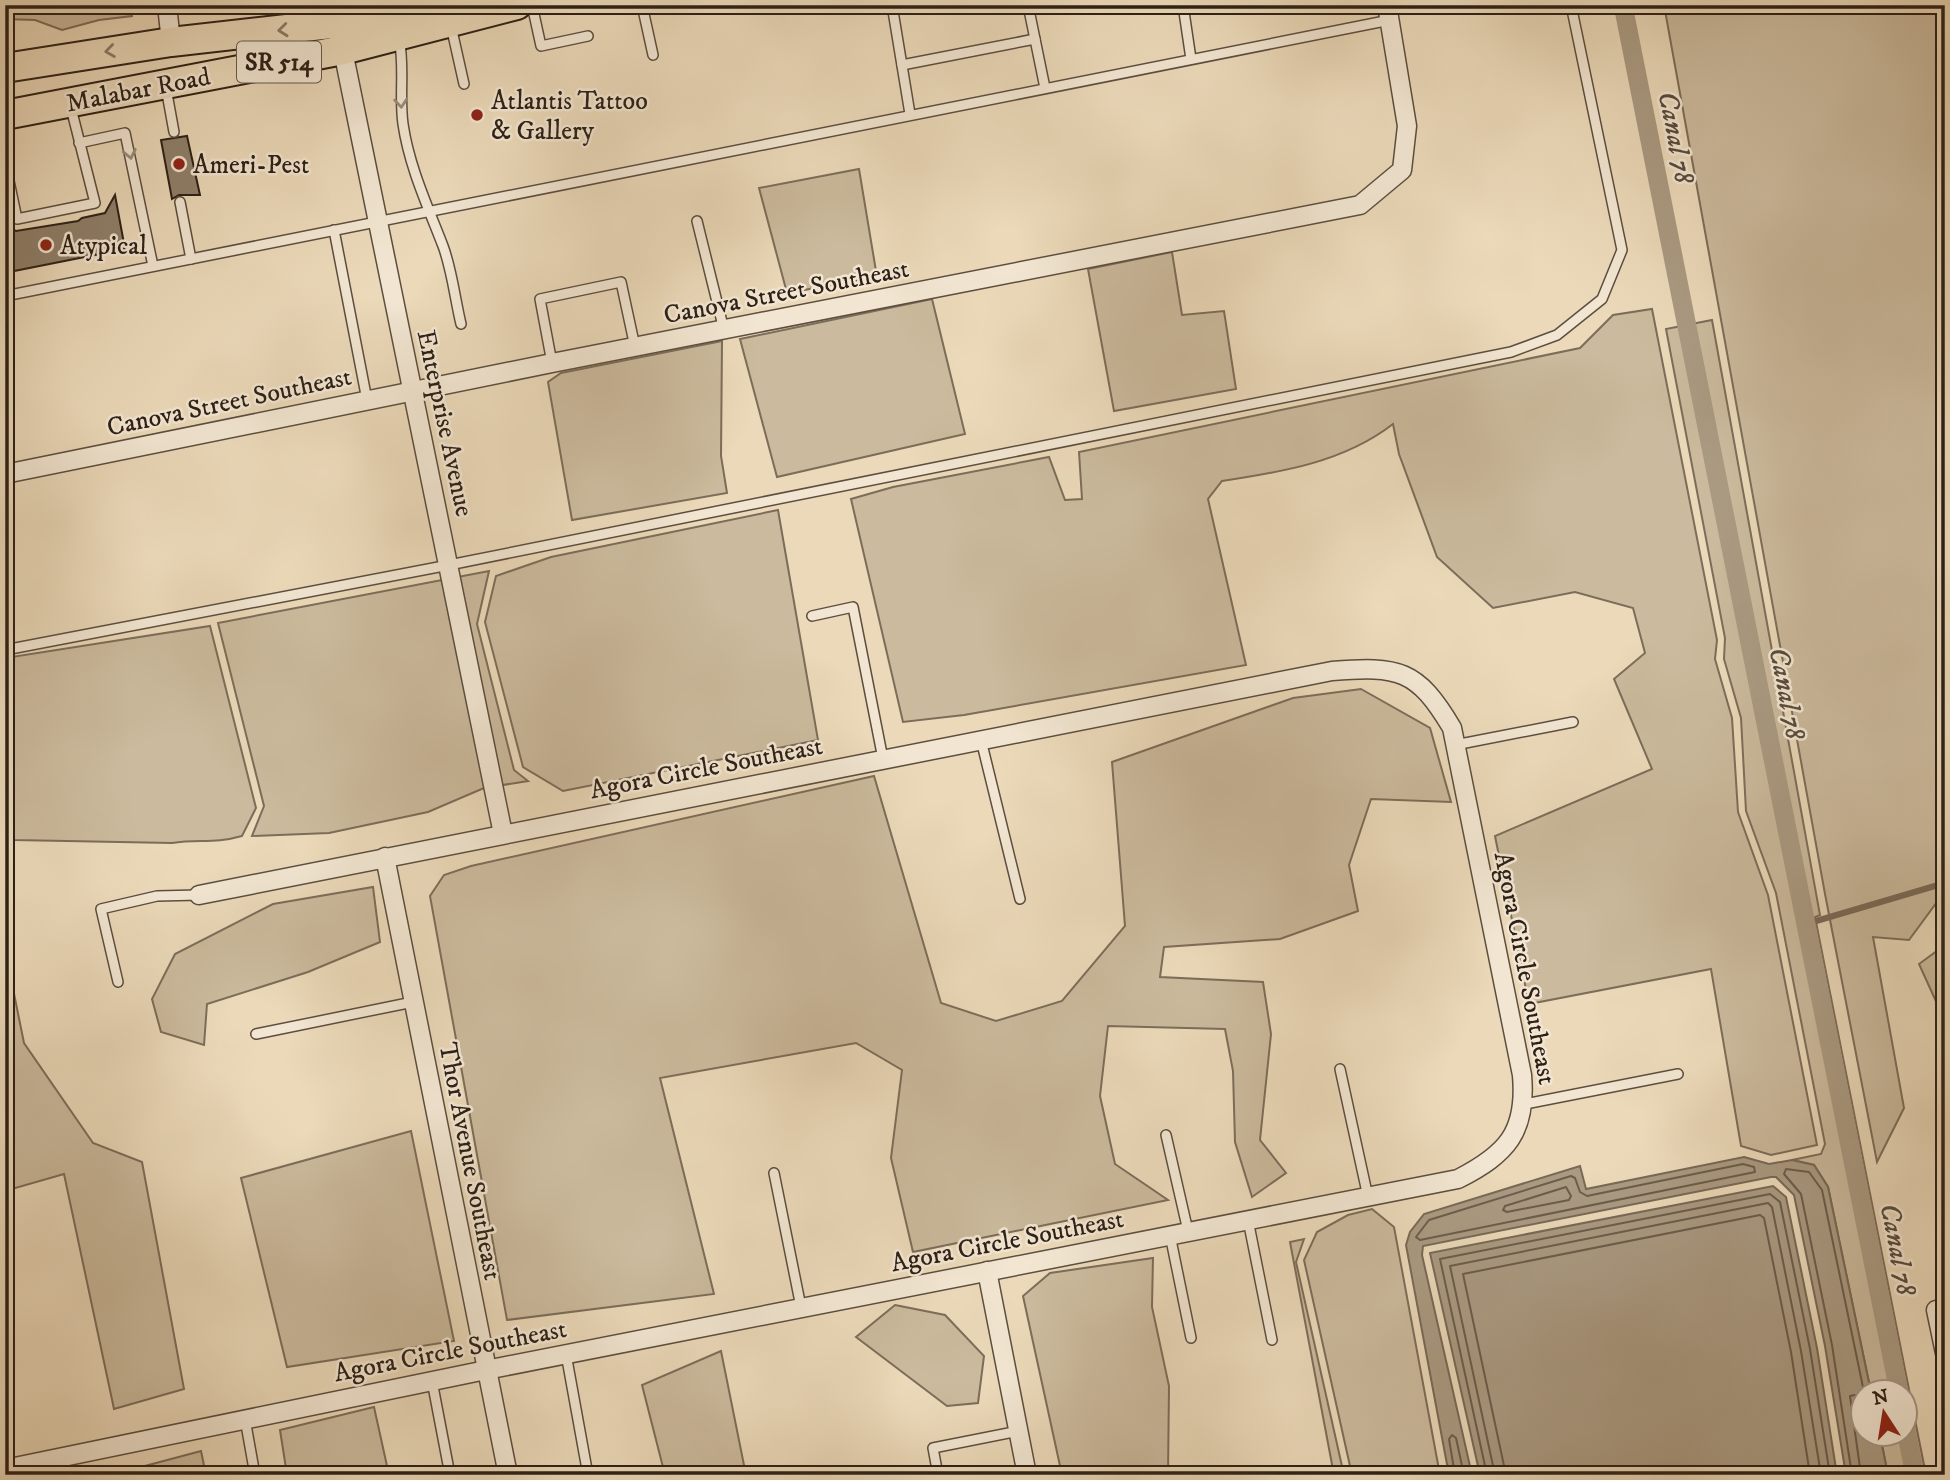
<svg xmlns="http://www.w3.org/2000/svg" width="1950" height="1480" font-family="'IM FELL DW Pica',serif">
<rect width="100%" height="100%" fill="#ebd9b9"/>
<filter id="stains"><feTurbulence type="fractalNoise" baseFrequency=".00286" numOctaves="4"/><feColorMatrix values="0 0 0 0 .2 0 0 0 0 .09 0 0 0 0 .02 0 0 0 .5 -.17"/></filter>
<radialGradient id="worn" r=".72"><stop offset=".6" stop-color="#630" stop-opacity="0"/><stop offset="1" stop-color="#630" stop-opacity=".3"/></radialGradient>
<!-- green -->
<g fill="#cbba9d" stroke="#7c6d5a" stroke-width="2">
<path d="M5,5H131L132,16L99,20L62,30L35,20L5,19Z"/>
<path d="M1664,5H1945V897L1940,898L1909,940L1873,937L1904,1108L1877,1162L1825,894Z"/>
<path d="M859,169L877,277L787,293L759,188Z"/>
<path d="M1172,252L1182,315L1224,311L1236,389L1114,411L1088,269Z"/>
<path d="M932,299L965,434L777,477L740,339Z"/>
<path d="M1652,309L1717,640L1715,659L1732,718L1738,812L1768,895L1817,1145L1771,1155L1741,1146L1711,969L1529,1004L1495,836L1652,769L1614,679L1645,653L1633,608L1575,592L1493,608L1437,557L1399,454L1393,424C1344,462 1282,472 1222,481L1208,499L1246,665L964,715L903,722L851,499L893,487L1049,457L1065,500L1082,499L1079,452L1580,348L1613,315Z"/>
<path d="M1712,320L1820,915L1815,917L1926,1475H1888L1880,1435L1904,1434V1392H1871L1828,1187L1814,1165L1792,1160L1821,1154L1825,1144L1776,893L1746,811L1741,718L1724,659L1725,638L1666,329Z"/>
<path d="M722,341L721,456L727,493L572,520L548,382L561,373Z"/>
<path d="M778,510L818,740L563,791L523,767L485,622L496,576L551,557Z"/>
<path d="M489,571L477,624L514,770L528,781L484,788L428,812L329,833L252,836L264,806L218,623Z"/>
<path d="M210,626L256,808L242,836C214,844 200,839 172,843L14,840L5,794V658Z"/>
<path d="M1361,689L1430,728L1451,802L1371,799L1349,865L1358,911L1280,939L1164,947L1160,977L1263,982L1271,1034L1260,1140L1286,1173L1252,1197L1235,1142L1233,1071L1225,1029L1108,1026L1100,1096L1115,1164L1168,1200L913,1252L891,1158L902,1070L856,1043L660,1078L714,1294L507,1320L430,896L444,875L471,866L874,776L941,1003L996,1021L1062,1001L1125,926L1112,762L1293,698Z"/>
<path d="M373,887L380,942L308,972L207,1004L204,1045L161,1032L152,999L175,954L273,904Z"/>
<path d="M1945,945V1004L1939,1008L1919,964Z"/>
<path d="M5,949L24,1043L93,1143L142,1162L184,1389L114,1409L64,1174L5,1191Z"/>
<path d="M411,1131L454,1341L287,1367L241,1178Z"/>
<path d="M1372,1209L1394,1227L1440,1475H1352L1304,1260L1317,1232L1348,1215Z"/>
<path d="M1304,1239L1296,1262L1344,1475H1334L1290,1242Z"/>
<path d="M1153,1258L1152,1307L1169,1386L1168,1475H1062L1023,1296L1050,1273Z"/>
<path d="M895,1305L945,1315L984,1356L978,1403L947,1406L856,1337Z"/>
<path d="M721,1351L746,1475H665L642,1385Z"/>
<path d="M374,1407L389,1475H287L280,1430Z"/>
<path d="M201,1451L206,1475H111Z"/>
</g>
<!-- water -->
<g fill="#aa9a82" stroke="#786957" stroke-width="2">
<path d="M1744,1157L1769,1164L1792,1160L1814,1165L1828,1187L1871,1392H1862V1434L1880,1435L1888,1475H1846L1825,1346L1794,1195L1776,1177H1771L1423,1246L1422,1255L1472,1475H1449L1406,1245L1410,1232L1424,1214L1580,1166L1586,1189Z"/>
<path d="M1773,1186L1786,1197L1817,1348L1837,1475H1480L1430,1253Z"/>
</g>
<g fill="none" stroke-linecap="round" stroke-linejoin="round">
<!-- shore -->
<g stroke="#6b5d4c" stroke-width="2">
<path d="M1743,1164L1754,1167L1755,1172L1420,1240L1416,1237L1429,1220L1571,1176L1575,1178L1580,1192L1587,1196Z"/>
<path d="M1566,1187L1571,1196L1569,1200L1507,1212L1503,1210L1505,1206Z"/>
<path d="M1455,1475L1449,1439L1452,1435L1456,1438L1464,1475"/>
<path d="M1487,1475L1440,1259L1770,1194L1780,1202L1810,1349L1830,1475"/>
<path d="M1495,1475L1450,1266L1768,1203L1772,1207L1801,1351L1821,1475"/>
<path d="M1506,1475L1463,1274L1760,1215L1764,1218L1791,1352L1810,1475"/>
<path d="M1852,1475L1832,1345L1801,1194L1784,1174L1786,1169L1809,1172L1822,1190L1864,1392"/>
<path d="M1861,1475L1850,1396L1855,1395L1862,1405"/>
</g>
<!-- stream -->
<path stroke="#786957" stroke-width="6" d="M1806,924L1945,883"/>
<!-- canal -->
<g stroke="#aa9a82" stroke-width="19">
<path d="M1623,5L1899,1392"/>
<path d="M1904,1420L1915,1475"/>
</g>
</g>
<!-- building -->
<g fill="#8f806b" stroke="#2c2017" stroke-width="2">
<path d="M187,136L200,195H179L172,199L161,140Z"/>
<path d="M115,195L125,249L9,272L5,255V226L16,231L78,221L82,218L105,213Z"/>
</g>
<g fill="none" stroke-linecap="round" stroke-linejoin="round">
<!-- service casing -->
<g stroke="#5c4e40" stroke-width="12">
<g id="service">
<path d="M532,5L541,46L588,36"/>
<path d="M642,5L653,55"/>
<path d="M892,5L910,114"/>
<path d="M1028,5L1045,88"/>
<path d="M1183,5L1191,59"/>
<path d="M451,26L464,84"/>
<path d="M399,38C405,67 399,95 403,124C409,166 428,207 443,246C452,270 455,299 461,324"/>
<path d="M902,65L1035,39"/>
<path d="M166,88L174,132"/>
<path d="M79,143L125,133L153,266"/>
<path d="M5,162L17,219L95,203L71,108"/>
<path d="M180,202L191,259"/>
<path d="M697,221L724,330"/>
<path d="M334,230L367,400"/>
<path d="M5,296L1390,20"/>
<path d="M552,363L540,299L621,282L635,347"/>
<path d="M812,616L853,607L883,759"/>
<path d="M5,650L449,565L1511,352L1557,335L1602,299L1622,250L1571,5"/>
<path d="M981,740L1020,899"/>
<path d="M1455,745L1573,722"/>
<path d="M118,982L101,909L157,896L199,895"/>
<path d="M256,1034L413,1002"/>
<path d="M1340,1069L1368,1197"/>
<path d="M1525,1104L1678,1074"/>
<path d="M1166,1135L1188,1231"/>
<path d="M774,1173L801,1307"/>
<path d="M1248,1220L1272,1340"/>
<path d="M1170,1235L1191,1338"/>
<path d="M566,1354L588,1475"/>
<path d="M432,1381L450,1475"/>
<path d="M245,1419L255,1475"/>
<path d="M938,1475L933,1448L1019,1431"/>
</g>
</g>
<!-- minor casing -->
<g stroke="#5c4e40" stroke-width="21">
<g id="minor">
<path d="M167,5L171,42"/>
<path d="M341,41L503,834"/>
<path d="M5,474L552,363L1360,205L1402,170L1407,126L1387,5"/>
<path d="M385,857L508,1475"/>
<path d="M987,1271L1027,1475"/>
<path d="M1936,1310L1945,1353"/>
<path d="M5,1469L486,1370L1458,1179C1507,1154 1527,1132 1522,1075L1452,728C1417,669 1399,666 1332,671L199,895"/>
</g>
</g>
<!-- primary casing -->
<g stroke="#2c2017" stroke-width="32">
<g id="primary">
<path d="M5,68L171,42L429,13"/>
<path d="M5,115L343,50L517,5"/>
</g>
</g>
<!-- service -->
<use href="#service" stroke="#f2e6d2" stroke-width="9"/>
<!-- minor -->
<use href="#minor" stroke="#f2e6d2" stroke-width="18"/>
<!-- primary -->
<use href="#primary" stroke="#ebd9b9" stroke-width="28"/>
</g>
<!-- one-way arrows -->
<defs><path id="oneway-chevron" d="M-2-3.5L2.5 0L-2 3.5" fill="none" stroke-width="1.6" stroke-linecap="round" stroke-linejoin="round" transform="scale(1.75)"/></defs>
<g stroke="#8c7c68">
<use href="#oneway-chevron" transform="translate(283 30) rotate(174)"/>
<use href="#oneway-chevron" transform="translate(110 51) rotate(172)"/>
</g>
<g stroke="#998d7e">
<use href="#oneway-chevron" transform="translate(401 103) rotate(85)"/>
<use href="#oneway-chevron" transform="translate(130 154) rotate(78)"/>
</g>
<!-- markers -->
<g fill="#8f2418" stroke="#f2e6d2" stroke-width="2.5">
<circle cx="477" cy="115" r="7"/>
<circle cx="179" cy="164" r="7"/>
<circle cx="46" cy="245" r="7"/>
</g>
<g text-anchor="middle" stroke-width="5" stroke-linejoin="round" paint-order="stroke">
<!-- shield labels -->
<rect fill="#f2e6d2" stroke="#675b4f" stroke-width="2" x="237" y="41.5" width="84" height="41" rx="5"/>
<g font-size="24" font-weight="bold" fill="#2c2017">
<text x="279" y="70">SR 514</text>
</g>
<!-- street labels -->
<g font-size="26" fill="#2c2017" stroke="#f2e6d2">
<text transform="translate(138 89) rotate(-11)" y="9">Malabar Road</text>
<text transform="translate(786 291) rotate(-11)" y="9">Canova Street Southeast</text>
<text transform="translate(229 401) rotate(-12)" y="9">Canova Street Southeast</text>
<text transform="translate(446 423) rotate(78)" y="9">Enterprise Avenue</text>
<text transform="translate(706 767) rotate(-11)" y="9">Agora Circle Southeast</text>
<text transform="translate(1526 968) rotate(79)" y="9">Agora Circle Southeast</text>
<text transform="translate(471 1161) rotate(79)" y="9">Thor Avenue Southeast</text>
<text transform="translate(1007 1240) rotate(-11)" y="9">Agora Circle Southeast</text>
<text transform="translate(450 1350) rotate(-11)" y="9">Agora Circle Southeast</text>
</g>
<!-- poi labels -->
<g font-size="26" fill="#2c2017" stroke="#f2e6d2" text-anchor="start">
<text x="491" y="109">Atlantis Tattoo<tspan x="491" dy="30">&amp; Gallery</tspan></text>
<text x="193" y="173">Ameri-Pest</text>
<text x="60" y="254">Atypical</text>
</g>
<!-- water labels -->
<g font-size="28" font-style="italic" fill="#584b3c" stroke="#f2e6d2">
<text transform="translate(1677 137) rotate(79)" y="10">Canal 78</text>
<text transform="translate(1788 693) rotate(79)" y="10">Canal 78</text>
<text transform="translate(1899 1249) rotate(79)" y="10">Canal 78</text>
</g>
</g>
<!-- margin -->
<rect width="1950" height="1480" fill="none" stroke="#ebd9b9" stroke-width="28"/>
<rect x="7" y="7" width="1936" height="1466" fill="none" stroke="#2c2017" stroke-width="3.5"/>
<rect x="14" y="14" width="1922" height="1452" fill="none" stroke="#2c2017" stroke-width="2"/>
<!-- north arrow -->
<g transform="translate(1884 1413) rotate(348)"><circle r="33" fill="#f2e6d2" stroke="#a39787" stroke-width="2"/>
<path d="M0-5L12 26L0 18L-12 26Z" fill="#8f2418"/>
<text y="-10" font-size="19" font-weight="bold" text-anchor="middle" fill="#2c2017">N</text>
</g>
<rect width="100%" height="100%" filter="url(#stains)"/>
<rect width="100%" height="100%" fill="url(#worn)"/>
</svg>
